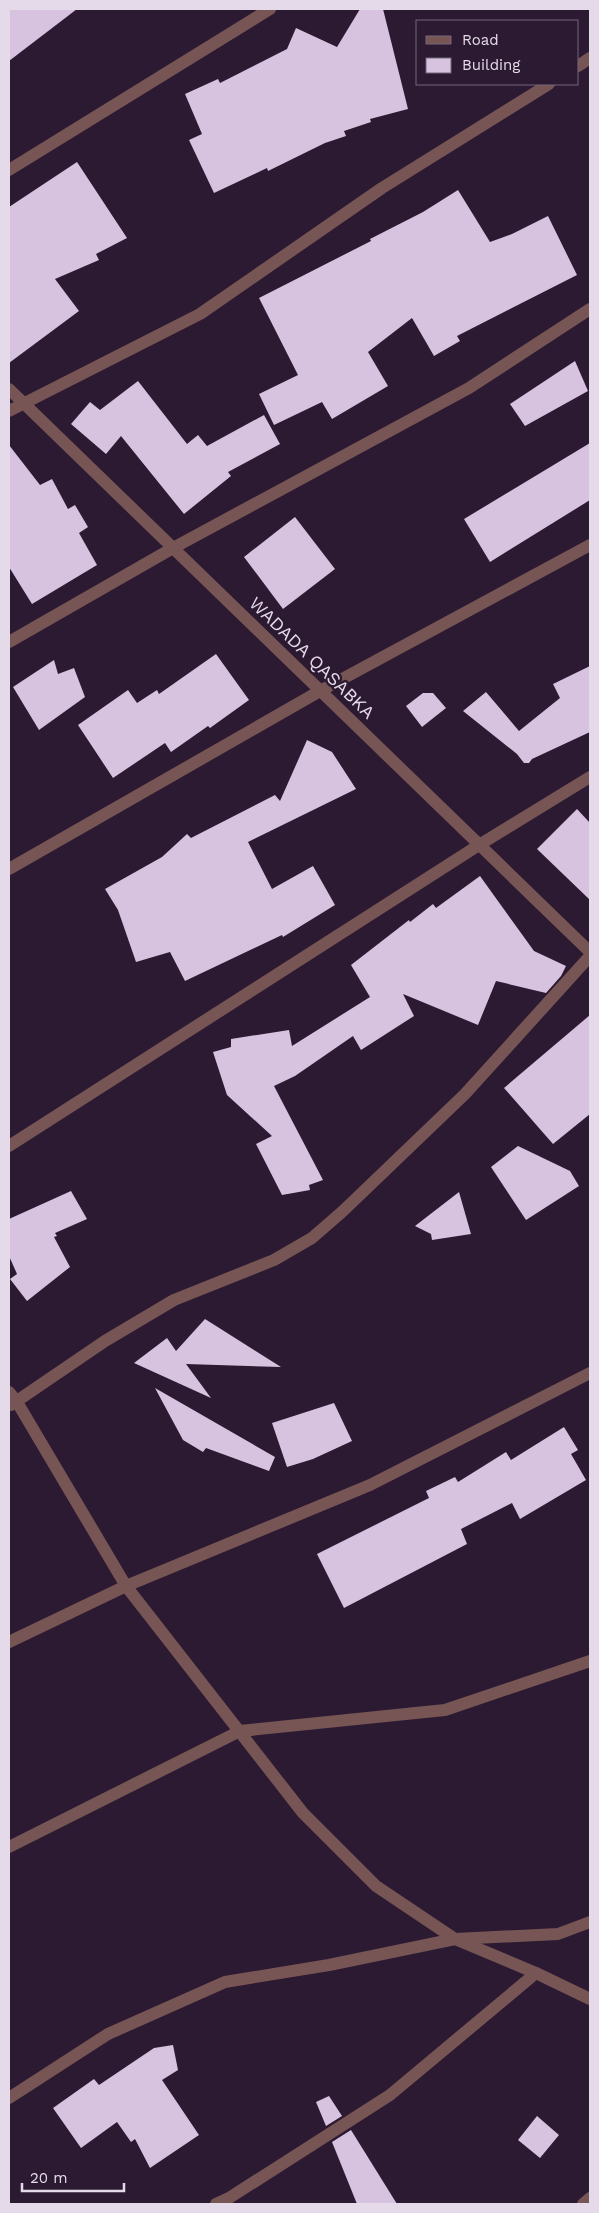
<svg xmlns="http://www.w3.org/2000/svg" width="599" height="2213" font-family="'Work Sans',sans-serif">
<rect width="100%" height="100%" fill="#2b1a31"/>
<!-- building -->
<g fill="#d7c2e0">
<path d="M9,9H77L9,61Z"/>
<path d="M360,9H383L408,109L370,119L371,122L344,131L346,136L325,143L268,171L267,168L214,193L189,140L202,134L185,94L218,79L220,83L287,49L296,28L337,47Z"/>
<path d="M77,162L127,238L96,254L99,260L55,279L79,311L9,363V207Z"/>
<path d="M458,190L490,242L512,234L548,216L577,275L457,336L460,341L434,356L412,318L368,352L388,386L332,419L322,402L274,425L259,394L298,375L259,298L371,241L370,239L423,212Z"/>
<path d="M575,361L588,391L525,426L510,404Z"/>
<path d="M138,381L187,444L198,435L207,446L264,415L280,444L228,472L231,476L184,514L121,436L106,454L71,424L90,402L100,410Z"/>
<path d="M590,443V500L490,562L464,519Z"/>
<path d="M9,445L40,485L52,479L68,509L75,505L88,527L79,533L97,565L32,604L9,567Z"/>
<path d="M295,517L335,569L283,609L244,557Z"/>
<path d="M216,654L249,700L210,728L208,726L171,752L165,743L113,778L78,725L128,690L137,703L157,690L159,694Z"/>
<path d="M54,660L58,674L74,668L85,697L39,730L13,687Z"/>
<path d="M590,666V732L532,759L529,763H524L517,754L463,711L486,692L519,731L560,698L553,684Z"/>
<path d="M423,693H433L446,708L422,727L406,706Z"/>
<path d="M307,740L332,752L356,789L248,842L272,889L313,866L335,905L283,937L282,935L185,981L170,952L136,962L118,910L105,889L162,857L187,834L191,838L275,795L280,801Z"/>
<path d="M577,809L590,823V900L537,849Z"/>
<path d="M480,876L534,951L566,966L561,976L546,993L496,981L478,1025L403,994L414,1016L361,1050L353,1036L295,1076L274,1086L323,1180L309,1185L310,1190L282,1195L256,1144L272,1136L227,1095L213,1052L231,1047V1039L289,1030L292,1046L370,997L351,965L409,920L410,922L433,904L436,908Z"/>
<path d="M590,1015V1114L553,1144L504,1088Z"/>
<path d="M518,1146L570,1171L579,1186L526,1220L491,1167Z"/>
<path d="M71,1191L87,1219L55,1233L57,1236L54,1237L70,1267L27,1301L10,1279L17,1274L9,1256V1219Z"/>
<path d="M459,1192L471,1234L432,1240L431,1234L415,1226Z"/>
<path d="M205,1319L281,1367L186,1364L211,1398L134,1363L167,1338L176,1351Z"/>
<path d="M155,1388L275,1457L269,1471L206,1448L203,1452L183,1440Z"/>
<path d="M334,1403L352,1441L313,1459L287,1467L272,1423Z"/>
<path d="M564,1427L578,1450L571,1454L586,1480L520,1519L512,1503L461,1529L467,1544L344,1608L317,1554L429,1498L426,1491L455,1477L458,1482L506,1452L511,1460Z"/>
<path d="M173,2045L178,2070L162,2080L199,2135L150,2168L135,2139L131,2142L117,2122L81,2148L53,2108L94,2079L99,2085L154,2048Z"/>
<path d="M329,2096L342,2116L326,2126L316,2102Z"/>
<path d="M537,2116L559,2135L540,2158L518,2140Z"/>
<path d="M351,2130L397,2204H357L332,2142Z"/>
</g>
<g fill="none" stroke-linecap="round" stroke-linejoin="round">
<!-- minor -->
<g stroke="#785555" stroke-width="12">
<path d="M578,66L590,58"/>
<path d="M9,170L270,9"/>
<path d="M9,411L200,314L382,188L549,84"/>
<path d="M9,642L173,548L469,388L590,309"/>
<path d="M9,869L320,691L590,545"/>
<path d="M9,1146L479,845L590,777"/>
<path d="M9,1392L17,1402L126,1586L303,1813L376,1886L455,1939L558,1934L590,1922"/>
<path d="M11,1405L105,1341L174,1300L274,1260L312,1238L343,1211L465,1094L590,956"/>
<path d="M9,1642L126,1586L370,1485L590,1373"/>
<path d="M9,1847L240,1731L445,1710L590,1661"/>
<path d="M9,2098L108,2034L225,1982L329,1965L455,1939L536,1973L590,1999"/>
<path d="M216,2204L229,2198L390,2095L536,1973"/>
<path d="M583,2204L590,2198"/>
</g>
<!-- tertiary -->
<path stroke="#785555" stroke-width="12" d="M9,389L590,952"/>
</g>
<g text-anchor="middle" stroke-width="5" stroke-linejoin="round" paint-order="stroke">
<!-- street labels -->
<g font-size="18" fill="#e5daea" stroke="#2b1a31">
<text transform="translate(312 658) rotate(44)" y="6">WADADA QASABKA</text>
</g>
</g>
<!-- border -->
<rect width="599" height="2213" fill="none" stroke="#e5daea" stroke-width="20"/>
<!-- legend -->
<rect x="416" y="20" width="162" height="65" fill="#2b1a31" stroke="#75677b"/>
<rect x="426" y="36" width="25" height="8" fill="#785555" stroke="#75677b"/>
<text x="462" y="45" font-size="15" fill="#e5daea">Road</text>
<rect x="426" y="58" width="25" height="15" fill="#d7c2e0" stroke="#75677b"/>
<text x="462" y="70" font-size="15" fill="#e5daea">Building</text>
<!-- scale -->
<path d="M22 2183v8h102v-8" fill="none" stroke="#e5daea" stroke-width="2.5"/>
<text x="30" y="2183" font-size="15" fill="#e5daea" stroke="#2b1a31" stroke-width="4" paint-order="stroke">20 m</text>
</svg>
